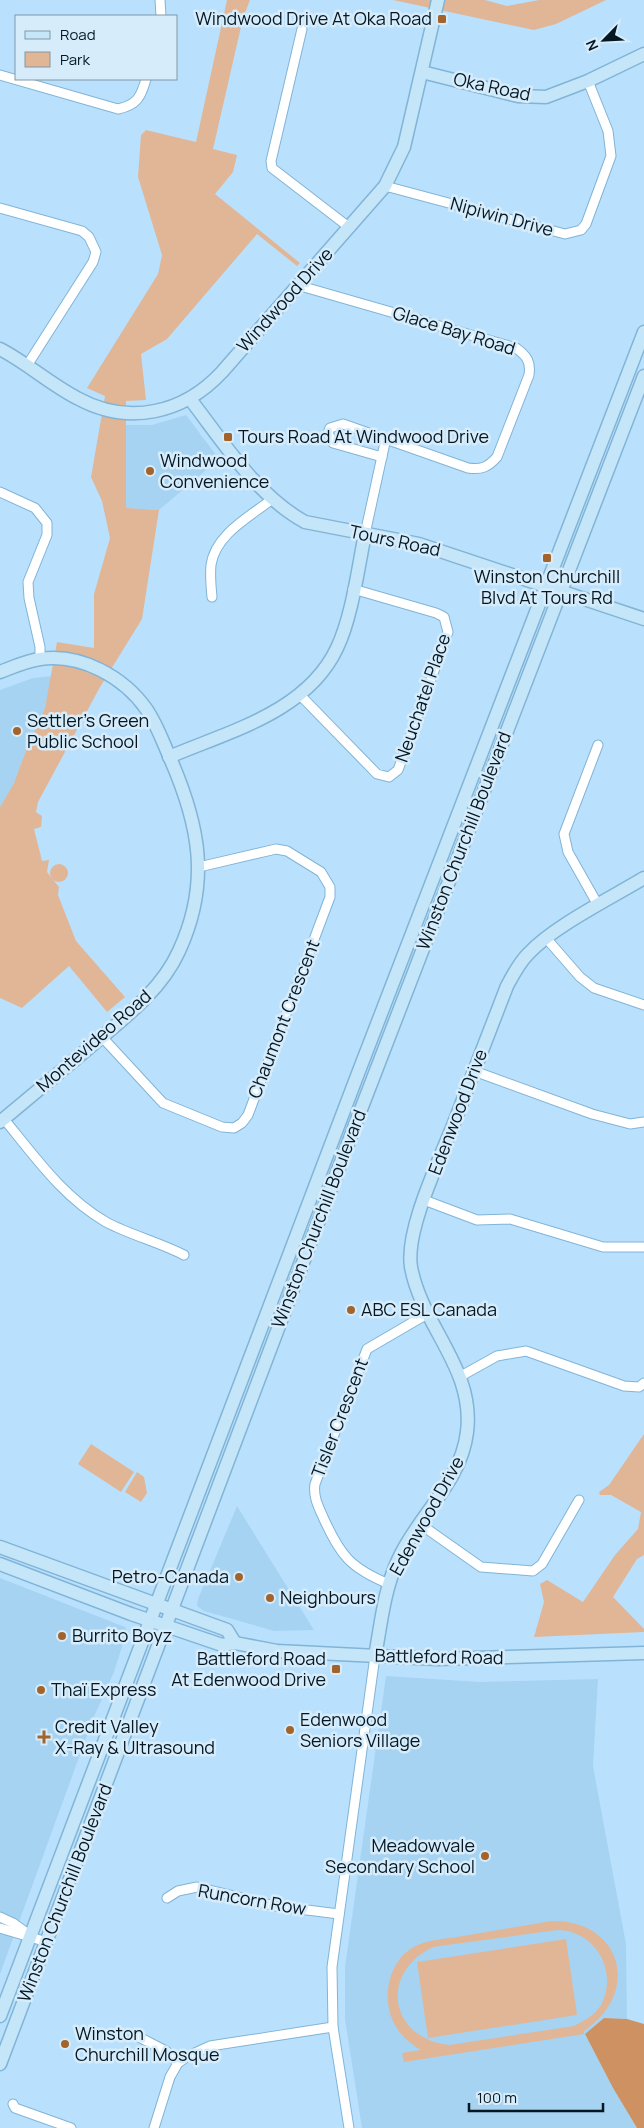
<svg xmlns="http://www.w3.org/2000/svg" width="644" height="2128" font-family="Manrope,sans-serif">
<rect width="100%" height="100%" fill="#b9e1fe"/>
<!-- built -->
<g fill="#a6d3f2">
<path d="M186,415L219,459L159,510L126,508L125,425H152Z"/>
<path d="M52,676L45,708L25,753L14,783L0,807V690L33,678Z"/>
<path d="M237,1506L314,1630L274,1631L204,1611L197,1606L198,1599Z"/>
<path d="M0,1578L125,1627L127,1631L114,1672L93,1719L0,1974Z"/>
<path d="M386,1676L480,1682L598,1679L593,1766L626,1944L627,2019L604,2018L585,2034L613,2088L637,2128H362L345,2019V1967Z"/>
</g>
<!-- green -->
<g fill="#e0b697" fill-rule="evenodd">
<path d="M227,0H250L243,18L213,149L237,155L233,172L215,194L300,263L297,266L257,234L167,339L141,354L146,400L126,401V508L159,510L142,619L100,687L38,802L36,812L42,816L41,827L34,829L42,861L49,860L47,872L59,887L58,895L76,941L125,997L107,1012L69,966L22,1008L0,998V807L14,783L25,753L45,708L57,642L94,648V594L110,538L102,501L91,477L105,396L87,388L158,274L162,255L138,177L141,135L146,130L196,142Z"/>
<path d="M393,0H485L507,6L539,0H606L556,24L534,30Z"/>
<circle cx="59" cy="873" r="9"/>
<path d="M644,1434V1555L637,1559L613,1597L644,1629V1632L534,1637L544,1602L540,1584L547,1580L583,1602L615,1555L638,1529L641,1512L611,1495H600L599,1492L609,1485Z"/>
<path d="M91,1444L134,1472L121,1492L78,1464Z"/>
<path d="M137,1472L144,1477L147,1493L141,1502L125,1492Z"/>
<path d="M551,1921C620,1919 643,1991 584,2031V2034L404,2062L402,2053L421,2050C403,2040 390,2024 388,2002C386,1982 394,1959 412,1948C426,1939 447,1939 463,1936C492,1931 522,1926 551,1921ZM557,1930C595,1930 619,1971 601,2005C595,2015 584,2021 574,2026L449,2045C389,2038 379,1973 433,1947Z"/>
<path d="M566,1939L577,2015L428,2038L417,1962Z"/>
</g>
<!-- forest -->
<path fill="#cd9162" d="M604,2018L627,2019L644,2024V2128H637L613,2088L585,2034Z"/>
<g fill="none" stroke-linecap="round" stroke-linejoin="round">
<!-- street casing -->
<g stroke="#81b4d6" stroke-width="11">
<g id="street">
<path d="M160,0L161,16"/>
<path d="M302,29L271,161L272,168L350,228"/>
<path d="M0,75L118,109C137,105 141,97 146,79"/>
<path d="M385,186L565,234L581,230L586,224L611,156L608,131L588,81"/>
<path d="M0,208L82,231L89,237L96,252L93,262L28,364"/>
<path d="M297,285L516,348C527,356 531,362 529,375L497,457C488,467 482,470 468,468L343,424L330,428L328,433L333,443L382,457"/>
<path d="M0,492L35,508L47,523V535L28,582L29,598L40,647V659"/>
<path d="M365,534L386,438"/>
<path d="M212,597C211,587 210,575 211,565C215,535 249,517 271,500"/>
<path d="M300,695L377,774L389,777L398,770L448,632L444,617L436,613L353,589"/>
<path d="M598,745L564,834L568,852L598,905"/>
<path d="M546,938L580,977L594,988L644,1005"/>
<path d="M102,1037L163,1103L222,1127L234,1128L242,1123L248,1115L330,897V887L321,872L287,851L276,849L199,867"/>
<path d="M474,1071L592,1114L630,1124L644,1122"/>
<path d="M4,1119C35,1157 63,1197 106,1222C130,1235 159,1242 184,1255"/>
<path d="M424,1200L477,1220L510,1219L603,1247H644"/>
<path d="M461,1376L497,1356L526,1351L624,1386L639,1387L644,1383"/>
<path d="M420,1524L481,1567L533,1571L542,1564L579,1500"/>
<path d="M389,1584C350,1568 340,1555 323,1517C318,1506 313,1496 315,1484L367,1349L427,1314"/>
<path d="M167,1898L178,1891L197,1887L275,1906L339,1914"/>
<path d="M0,1917L13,1923L28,1934"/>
<path d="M0,1928L47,1942"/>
<path d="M133,2034L166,2051L178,2063"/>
<path d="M13,2104L15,2108L71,2128"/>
<path d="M154,2128L170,2077L178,2063L188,2056L210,2046L333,2027"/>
<path d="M349,2128L333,2027L332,1967L375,1656"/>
</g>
</g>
<!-- secondary casing -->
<g stroke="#81b4d6" stroke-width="15">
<g id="secondary">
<path d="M422,72L518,96L546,97L588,81L644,54"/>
<path d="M0,349C27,363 50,384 77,398C128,426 183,414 222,372L385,186L404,147L438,0"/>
<path d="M190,399C224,443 256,495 305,522L419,544L644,619"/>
<path d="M0,672C13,667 26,661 40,659C81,653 124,677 147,710C157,725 163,742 170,758C199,824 211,882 179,951C161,991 123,1019 90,1047C60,1072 30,1097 0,1122"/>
<path d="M169,757C230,731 307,712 337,648C352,617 358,568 365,534"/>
<path d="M0,1547L227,1630L235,1643"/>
<path d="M0,1564L131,1614L222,1645L235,1643L277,1651L438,1659L644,1653"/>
<path d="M375,1656C381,1624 384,1590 398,1560C418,1515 461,1483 467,1432C475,1368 422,1327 411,1267C405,1230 440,1159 454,1123C472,1077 489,1032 507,986C513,975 519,963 528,954C554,926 611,898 644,878"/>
<path d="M0,2016L357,1076L644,332"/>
<path d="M0,2064L355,1125L644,376"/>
</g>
</g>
<!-- street -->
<use href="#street" stroke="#fff" stroke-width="9"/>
<!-- secondary -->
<use href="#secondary" stroke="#c5e6f9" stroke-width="12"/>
</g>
<!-- markers -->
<g fill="#a3642c" stroke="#d7ecfa" stroke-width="2">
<rect x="437" y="14" width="10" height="10" rx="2.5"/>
<rect x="223" y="432" width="10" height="10" rx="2.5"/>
<circle cx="150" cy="471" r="5"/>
<rect x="542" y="553" width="10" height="10" rx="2.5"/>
<circle cx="17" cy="731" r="5"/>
<circle cx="351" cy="1310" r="5"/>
<circle cx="239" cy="1577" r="5"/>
<circle cx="270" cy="1598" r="5"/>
<circle cx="62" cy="1636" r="5"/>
<rect x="331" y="1664" width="10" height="10" rx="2.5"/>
<circle cx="41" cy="1690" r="5"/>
<circle cx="290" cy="1730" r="5"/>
<path d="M41.5 1729.5h5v5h5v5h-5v5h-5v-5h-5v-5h5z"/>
<circle cx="485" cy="1856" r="5"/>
<circle cx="65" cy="2044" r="5"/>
</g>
<g text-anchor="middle" stroke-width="5" stroke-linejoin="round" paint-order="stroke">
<!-- poi labels -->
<g font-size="18" fill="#041723" stroke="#d7ecfa" text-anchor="start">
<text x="432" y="25" text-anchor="end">Windwood Drive At Oka Road</text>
<text x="238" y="443">Tours Road At Windwood Drive</text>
<text x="160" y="467">Windwood<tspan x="160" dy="21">Convenience</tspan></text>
<text x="547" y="583" text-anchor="middle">Winston Churchill<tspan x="547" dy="21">Blvd At Tours Rd</tspan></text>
<text x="27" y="727">Settler's Green<tspan x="27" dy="21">Public School</tspan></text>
<text x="361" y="1316">ABC ESL Canada</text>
<text x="229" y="1583" text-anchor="end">Petro-Canada</text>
<text x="280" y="1604">Neighbours</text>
<text x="72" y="1642">Burrito Boyz</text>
<text x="326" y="1665" text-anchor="end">Battleford Road<tspan x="326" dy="21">At Edenwood Drive</tspan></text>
<text x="51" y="1696">Thaï Express</text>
<text x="300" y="1726">Edenwood<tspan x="300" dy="21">Seniors Village</tspan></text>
<text x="55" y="1733">Credit Valley<tspan x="55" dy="21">X-Ray &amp; Ultrasound</tspan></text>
<text x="475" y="1852" text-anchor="end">Meadowvale<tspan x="475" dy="21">Secondary School</tspan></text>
<text x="75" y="2040">Winston<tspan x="75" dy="21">Churchill Mosque</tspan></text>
</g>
<!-- street labels -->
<g font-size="18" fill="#041723" stroke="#d7ecfa">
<text transform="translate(492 87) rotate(12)" y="6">Oka Road</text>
<text transform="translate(502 217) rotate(15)" y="6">Nipiwin Drive</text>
<text transform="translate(285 300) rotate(-48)" y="6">Windwood Drive</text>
<text transform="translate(454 331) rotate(17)" y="6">Glace Bay Road</text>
<text transform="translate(395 541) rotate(12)" y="6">Tours Road</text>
<text transform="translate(423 698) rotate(-71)" y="6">Neuchatel Place</text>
<text transform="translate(464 841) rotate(-69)" y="6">Winston Churchill Boulevard</text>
<text transform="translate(284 1019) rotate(-69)" y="6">Chaumont Crescent</text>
<text transform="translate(94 1041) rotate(-41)" y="6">Montevideo Road</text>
<text transform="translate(458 1112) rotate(-69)" y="6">Edenwood Drive</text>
<text transform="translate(319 1219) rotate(-69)" y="6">Winston Churchill Boulevard</text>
<text transform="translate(340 1418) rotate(-69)" y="6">Tisler Crescent</text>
<text transform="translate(427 1516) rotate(-61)" y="6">Edenwood Drive</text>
<text transform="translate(439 1657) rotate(1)" y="6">Battleford Road</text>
<text transform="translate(65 1893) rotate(-69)" y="6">Winston Churchill Boulevard</text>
<text transform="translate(252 1900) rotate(10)" y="6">Runcorn Row</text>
</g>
</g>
<!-- legend -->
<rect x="15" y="15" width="162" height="65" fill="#d7ecfa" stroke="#8397a4"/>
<rect x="25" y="31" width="25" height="8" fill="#c5e6f9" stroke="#8397a4"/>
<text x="60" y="40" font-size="15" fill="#041723">Road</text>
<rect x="25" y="52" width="25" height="15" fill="#e0b697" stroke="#8397a4"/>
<text x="60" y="65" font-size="15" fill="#041723">Park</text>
<!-- north arrow -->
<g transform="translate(604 40) rotate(246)" stroke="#d7ecfa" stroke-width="4" paint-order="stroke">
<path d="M0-4L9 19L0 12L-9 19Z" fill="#041723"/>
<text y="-8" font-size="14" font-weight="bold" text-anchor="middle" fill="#041723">N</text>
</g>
<!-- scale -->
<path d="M469 2103v8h134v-8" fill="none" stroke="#041723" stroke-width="2.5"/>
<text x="477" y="2103" font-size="15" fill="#041723" stroke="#d7ecfa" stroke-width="4" paint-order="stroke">100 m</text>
</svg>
